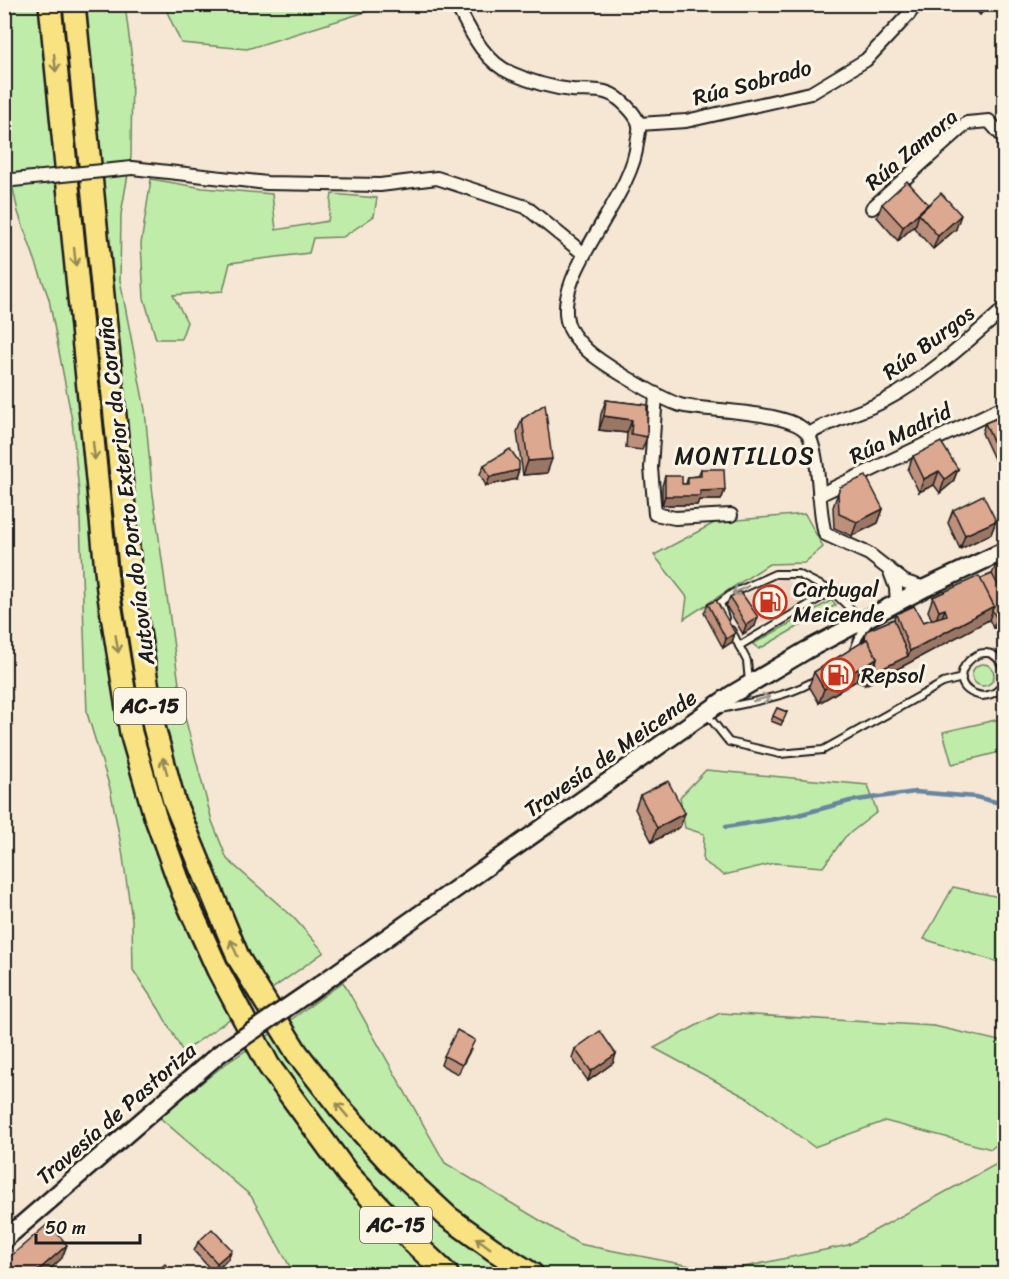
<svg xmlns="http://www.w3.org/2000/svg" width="1009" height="1279" font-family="Sriracha,sans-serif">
<rect width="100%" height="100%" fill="#f6e6d4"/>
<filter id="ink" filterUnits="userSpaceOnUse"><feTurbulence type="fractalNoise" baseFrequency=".0167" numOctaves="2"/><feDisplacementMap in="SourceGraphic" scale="12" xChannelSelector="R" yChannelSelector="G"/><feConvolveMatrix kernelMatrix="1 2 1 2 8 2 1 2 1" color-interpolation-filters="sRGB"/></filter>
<g filter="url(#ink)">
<!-- built -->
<path fill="#eed3c0" d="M786,577L805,603L755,626L736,600Z"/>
<!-- green -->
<g fill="#c0eca9" stroke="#6e8462" stroke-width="1.5">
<path d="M4,5H125L132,60L131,157L121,214L120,280L145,410L152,487L182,706L212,821L227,859L293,917L324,952L183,1052L159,1009L133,970L132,920L122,850L110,788L87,713L79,492L72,420L49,299L18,212L5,152Z"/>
<path d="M164,5H388L247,49L181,43Z"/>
<path d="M151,179L203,188L272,194L276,230L328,221L332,194L377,198L374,216L343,237L313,238L309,253L230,263L223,291L173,295L187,322L181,339H156L144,298L141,244Z"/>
<path d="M805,514L823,547L804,563L769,564L684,619L687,597L654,555L716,522Z"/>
<path d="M832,600L836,605L759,649L753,644Z"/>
<circle cx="983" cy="675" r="11"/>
<path d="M1004,718V751L952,764L943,732Z"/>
<path d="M706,770L868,785L877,812L845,837L823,867L774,863L724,875L703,861L704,834L685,828L680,797Z"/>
<path d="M953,887L1004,898V964L924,939Z"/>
<path d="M343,982L445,1163L579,1244L721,1272L848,1245L1004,1160V1274H294L251,1196L159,1117L224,1065L278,1029Z"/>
<path d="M720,1013L934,1026L1004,1042V1139L991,1149L885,1121L814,1147L749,1099L654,1048Z"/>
</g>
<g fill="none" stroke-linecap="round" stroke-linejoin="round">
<!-- stream -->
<path stroke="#6886a0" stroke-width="4.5" d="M726,827L798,815L850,801L915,792L976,797L1004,804"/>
<!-- service casing -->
<g stroke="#1c1c1c" stroke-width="10">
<g id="service">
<path d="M725,618L720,603L733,593L775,574H798L832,591L861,619"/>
<path d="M731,630L747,661L749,682"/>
<path d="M739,646L832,591"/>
<path d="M853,652L859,637L868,624"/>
<path d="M1004,672C991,622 930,685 982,696C995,695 1004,688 1004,675"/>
<path d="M721,709C753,701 789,697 817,679"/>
<path d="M706,713L729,742L780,754L823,750L943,683L962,678"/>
</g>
</g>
<!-- minor casing -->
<g stroke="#1c1c1c" stroke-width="16">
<g id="minor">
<path d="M456,4C470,30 483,61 511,73C529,81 553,88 572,90C583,91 598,89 608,93C618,96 637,114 639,125C640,130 638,137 637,143C633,199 546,280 570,329C573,335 579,342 584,347C596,361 661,399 680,405C707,412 798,410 809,436C821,461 817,504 825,534L869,554L905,582L925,588"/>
<path d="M639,124L686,121L811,93L866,60L909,14L916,4"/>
<path d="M132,168L267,183L380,185L437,178L526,207L584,254"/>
<path d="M872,208L967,123L989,121L1004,138"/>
<path d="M656,394L651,468L655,514L675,518L731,515"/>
<path d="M809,434C834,418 859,414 884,401C929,377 967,342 1004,309"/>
<path d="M819,495L999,409"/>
<path d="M889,569L896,588L897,604"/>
</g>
</g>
<!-- secondary casing -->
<g stroke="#1c1c1c" stroke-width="21">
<g id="secondary">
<path d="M308,993L731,695L807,650L925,588L1004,551"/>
<path d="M4,1240L219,1054"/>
</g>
</g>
<!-- motorway casing -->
<g stroke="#1c1c1c" stroke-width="26">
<g id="motorway">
<path d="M50,4L108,590L131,733L155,816L183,893L218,970L269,1066L348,1174L412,1241L447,1274"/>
<path d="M74,4L132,587L154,727L174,801L239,959L297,1053L340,1108L391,1164L448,1217L494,1250L532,1274"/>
</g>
</g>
<!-- service -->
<use href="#service" stroke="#fcf5e5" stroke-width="6"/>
<!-- minor -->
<use href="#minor" stroke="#fcf5e5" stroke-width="12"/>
<!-- secondary -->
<use href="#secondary" stroke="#fcf5e5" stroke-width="16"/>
<!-- motorway -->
<use href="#motorway" stroke="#f8e281" stroke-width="21"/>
<!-- minor-bridge casing -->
<g stroke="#1c1c1c" stroke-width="16" stroke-linecap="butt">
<path id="minor-bridge" d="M13,180L132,168"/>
</g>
<!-- secondary-bridge casing -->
<g stroke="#1c1c1c" stroke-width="21" stroke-linecap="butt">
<path id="secondary-bridge" d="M219,1054L308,993"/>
</g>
<!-- minor-bridge -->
<use href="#minor-bridge" stroke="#fcf5e5" stroke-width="12"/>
<!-- secondary-bridge -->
<use href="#secondary-bridge" stroke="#fcf5e5" stroke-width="16"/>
</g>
<!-- wall -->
<g fill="#bd907c" stroke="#1c1c1c" stroke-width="1.5">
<path d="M970,4H988L980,15Z"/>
<path d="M882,204L926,207L956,229L933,249L914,228L916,224L898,241L877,217Z"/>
<path d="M606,400L647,405V437L642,450L626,448L627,433L599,430L601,414Z"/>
<path d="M1005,415V454L994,459L982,433L985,423Z"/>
<path d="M522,419L547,473L523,475L517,432Z"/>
<path d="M913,456L958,469L953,482L940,493L934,485L919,492L908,470Z"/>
<path d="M484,465L516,479L486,486L480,474Z"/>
<path d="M701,469L725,490L721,500H699L697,505H662V486L665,476L682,484H686L688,477L698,476Z"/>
<path d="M840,487L883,509L878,523L852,536L834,528L833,507Z"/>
<path d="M953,510L996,521L991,534L960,549L948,523Z"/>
<path d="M1005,561V627L993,628L989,619L905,665L865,685L856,681L819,703L809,686L814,672L863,642L866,631L894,619L896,614L923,622L932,620L928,611L933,597L992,574L996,565Z"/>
<path d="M730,597L755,626L743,634L726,606Z"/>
<path d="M708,604L735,633L732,642L723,648L704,613Z"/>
<path d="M777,708L787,712L781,725L771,721Z"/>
<path d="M640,795L685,813L680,827L652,842L635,809Z"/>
<path d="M471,1049L458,1074L441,1065L444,1056Z"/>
<path d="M575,1049L613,1063L588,1081L572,1058Z"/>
<path d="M198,1242L228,1259L214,1273L194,1251Z"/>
</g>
<!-- shaded-wall -->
<g fill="#9a7665" stroke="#1c1c1c" stroke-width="1.5">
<path d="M984,4H988L980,15L983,6Z"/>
<path d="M928,204L923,217L919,214L916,224L898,241L903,227Z"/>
<path d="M961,215L956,229L933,249L938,236Z"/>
<path d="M604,416L632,420L627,433L599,430Z"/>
<path d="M1005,447V454L994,459L997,450Z"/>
<path d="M552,459L547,473L523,475L528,461Z"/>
<path d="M958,469L953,482L940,493L945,479Z"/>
<path d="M519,470L516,479L486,486L490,477Z"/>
<path d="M939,471L934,485L919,492L924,479Z"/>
<path d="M725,490L721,500H699L697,505H662L665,496L700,491Z"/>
<path d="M883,509L878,523L852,536L857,522Z"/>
<path d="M996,521L991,534L960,549L965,535Z"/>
<path d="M994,606L989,620L905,665L865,685L869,675L908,656L910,651Z"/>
<path d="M945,609L940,623L934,625L939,611Z"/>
<path d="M758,617L755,626L743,634L746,625Z"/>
<path d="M1005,618V627L993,628L997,619Z"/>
<path d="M735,633L732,642L723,648L726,639Z"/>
<path d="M877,658L872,672H859L856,681L819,703L824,689Z"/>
<path d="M685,813L680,827L652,842L657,828Z"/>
<path d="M616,1054L613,1063L588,1081L591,1071Z"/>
<path d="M10,1192L4,1206V1196Z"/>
<path d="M67,1245L62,1258L44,1275H33Z"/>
<path d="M232,1250L228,1259L214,1273L217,1263Z"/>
</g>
<!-- building -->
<g fill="#dca890" stroke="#1c1c1c" stroke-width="1.5">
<path d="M907,181L928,204L903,227L882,204Z"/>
<path d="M941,193L961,215L938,236L919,214Z"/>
<path d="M606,400L647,405V437L631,434L632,420L604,416Z"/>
<path d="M545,404L552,459L528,461L522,419Z"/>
<path d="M1005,415V447L997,450L985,423Z"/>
<path d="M941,442L958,469L945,479L939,471L924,479L913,456Z"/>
<path d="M510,449L519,462V470L490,477L484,465Z"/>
<path d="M701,469H724L725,490L700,491V496H665V476H682V484H688V477L701,476Z"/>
<path d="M866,476L883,509L857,522L839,514L838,493L840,487Z"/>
<path d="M983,495L996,521L965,535L953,510Z"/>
<path d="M1005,561V583L996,565Z"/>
<path d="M992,574L1005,598V618L997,619L992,610L994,606L980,579Z"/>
<path d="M979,576L994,606L910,651L896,614L914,606L923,622L947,615L945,609L939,611L933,597Z"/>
<path d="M740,591L758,617L746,625L730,597Z"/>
<path d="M716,600L735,633L726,639L708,604Z"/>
<path d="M894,619L908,656L869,675L859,672L876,663L877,658L867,639L865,640L866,631Z"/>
<path d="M867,639L877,658L824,689L814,672Z"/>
<path d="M777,708L787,712L783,721L773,716Z"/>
<path d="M668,781L685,813L657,828L640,795Z"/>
<path d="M457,1030L475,1040L462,1065L444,1056Z"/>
<path d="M600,1031L616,1054L591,1071L575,1049Z"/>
<path d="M4,1186L10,1192L4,1196Z"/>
<path d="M49,1223L67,1245L33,1275H5L4,1262Z"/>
<path d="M212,1229L232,1250L217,1263L198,1242Z"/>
<path d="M165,1264L174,1275H153Z"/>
</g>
<!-- one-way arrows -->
<defs><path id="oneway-shaft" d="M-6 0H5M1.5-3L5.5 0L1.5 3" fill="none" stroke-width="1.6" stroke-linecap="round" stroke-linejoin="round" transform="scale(1.5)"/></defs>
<g stroke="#958954">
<use href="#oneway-shaft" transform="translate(55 63) rotate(84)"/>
<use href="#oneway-shaft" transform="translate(75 257) rotate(84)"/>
<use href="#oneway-shaft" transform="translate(94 451) rotate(84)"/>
<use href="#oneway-shaft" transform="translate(117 644) rotate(81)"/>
<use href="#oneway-shaft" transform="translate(165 766) rotate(-105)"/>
<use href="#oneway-shaft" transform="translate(234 948) rotate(-113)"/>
<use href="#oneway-shaft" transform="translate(342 1110) rotate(-130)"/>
<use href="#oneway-shaft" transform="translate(483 1243) rotate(-144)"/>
</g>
<g stroke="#97938b">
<use href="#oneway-shaft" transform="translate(740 590) rotate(154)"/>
<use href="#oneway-shaft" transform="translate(762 699) rotate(-14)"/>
</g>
</g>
<!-- icons -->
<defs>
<g id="fuel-ring" transform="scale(1.725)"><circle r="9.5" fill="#fcf5e5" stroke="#c8321e" stroke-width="1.5"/><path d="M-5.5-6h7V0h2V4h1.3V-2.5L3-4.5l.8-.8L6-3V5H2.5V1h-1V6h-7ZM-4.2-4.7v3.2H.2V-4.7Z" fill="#c8321e"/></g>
</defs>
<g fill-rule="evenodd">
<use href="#fuel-ring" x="770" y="602"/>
<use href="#fuel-ring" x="838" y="675"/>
</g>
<g text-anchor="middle" stroke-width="6" stroke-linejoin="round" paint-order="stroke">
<!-- shield labels -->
<g fill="#fcf5e5" stroke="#5f5d58" stroke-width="1.5">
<rect x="114" y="688" width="72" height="36" rx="4.5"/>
<rect x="360" y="1207" width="72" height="36" rx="4.5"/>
</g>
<g font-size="21" font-weight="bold" fill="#1c1c1c">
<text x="150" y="713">AC-15</text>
<text x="396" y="1232">AC-15</text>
</g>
<!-- street labels -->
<g font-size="22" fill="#1c1c1c" stroke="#fcf5e5">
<text transform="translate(752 82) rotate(-15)" y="8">Rúa Sobrado</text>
<text transform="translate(911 149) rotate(-40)" y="8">Rúa Zamora</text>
<text transform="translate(928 342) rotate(-37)" y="8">Rúa Burgos</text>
<text transform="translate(900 433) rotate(-26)" y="8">Rúa Madrid</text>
<text transform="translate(125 491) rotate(-97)" y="8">Autovía do Porto Exterior da Coruña</text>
<text transform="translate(610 753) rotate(-35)" y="8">Travesía de Meicende</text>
<text transform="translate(116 1113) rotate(-41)" y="8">Travesía de Pastoriza</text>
</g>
<!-- poi labels -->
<g font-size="22" fill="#1c1c1c" stroke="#fcf5e5" text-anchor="start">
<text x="793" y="597">Carbugal<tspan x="793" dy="25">Meicende</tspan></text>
<text x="861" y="683">Repsol</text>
</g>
<!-- neighbourhood labels -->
<g font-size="24" letter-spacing="1.5" fill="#1c1c1c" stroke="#fcf5e5">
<text x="745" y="464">MONTILLOS</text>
</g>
</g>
<!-- margin -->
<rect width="1009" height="1279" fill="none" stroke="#fcf5e5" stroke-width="24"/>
<rect x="12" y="12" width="985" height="1255" fill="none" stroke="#1c1c1c" stroke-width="2" filter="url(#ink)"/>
<!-- scale -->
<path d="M36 1234v9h104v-9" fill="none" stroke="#1c1c1c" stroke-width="3"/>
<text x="45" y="1234" font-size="18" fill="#1c1c1c" stroke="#fcf5e5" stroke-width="4.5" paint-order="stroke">50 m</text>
</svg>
